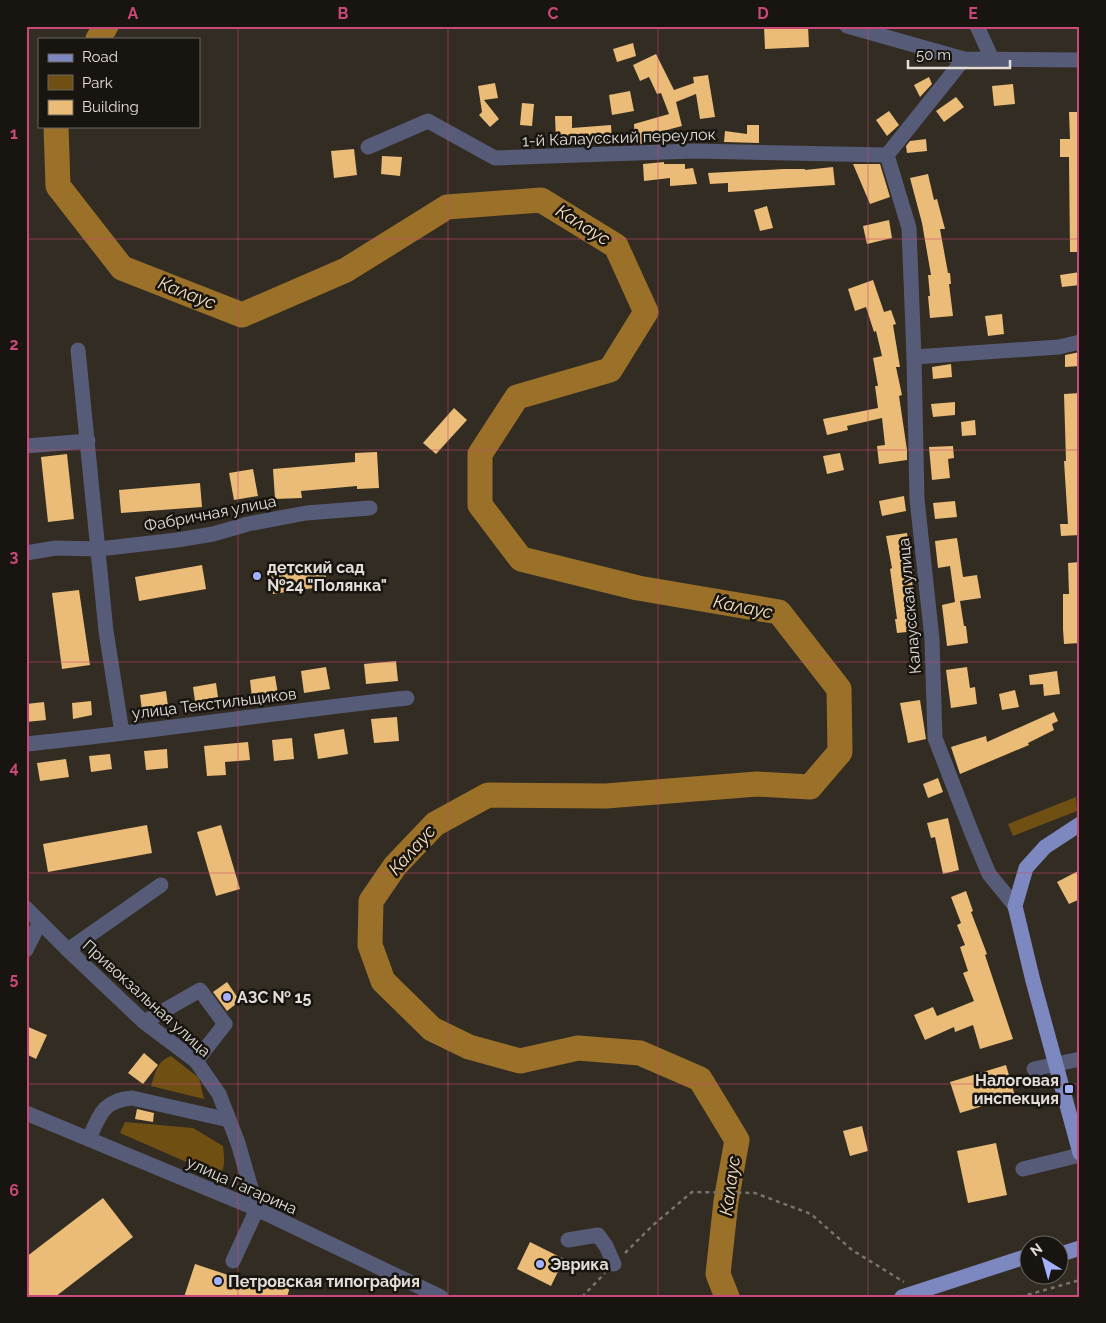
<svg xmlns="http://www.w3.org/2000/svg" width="1106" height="1323" font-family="Raleway,sans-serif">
<rect width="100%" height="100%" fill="#332c22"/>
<!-- green -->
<g fill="#704f12">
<path d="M1076,797L1077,811L1013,836L1008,824Z"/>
<path d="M171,1056L199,1078L204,1099L151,1086C156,1072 156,1062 171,1056Z"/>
<path d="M125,1122L193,1128L223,1146C224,1156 226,1167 220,1175L214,1174L120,1133Z"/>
</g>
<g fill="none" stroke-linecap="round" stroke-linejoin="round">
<!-- river -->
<g stroke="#9b7129" stroke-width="25">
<path d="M98,39L106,26"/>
<path d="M56,126L58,186L122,268L242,315L346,270L447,207L541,200L616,246L646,312L610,370L517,397L480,454V505L521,559L638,588L779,612L839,689L840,752L810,787L757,784L606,796L488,795L435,824L395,866L371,901L370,945L383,981L432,1029L469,1047L520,1061L578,1048L640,1053L700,1079L737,1140L726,1201L718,1274L727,1297"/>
</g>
</g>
<!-- building -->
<g fill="#eabc77">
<path d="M764,26H808L809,47L765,49Z"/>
<path d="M633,43L636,56L617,62L613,49Z"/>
<path d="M656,54L674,90L694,83L693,77L708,75L715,117L700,119L696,94L676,102L682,126L648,135V143L635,144L634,124L669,114L661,93L657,94L649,77L640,81L633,65Z"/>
<path d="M929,77L932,84L920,97L914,85Z"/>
<path d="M495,83L498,98L484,100L499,119L490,127L479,115L482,112L478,86Z"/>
<path d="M1013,84L1015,104L994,106L992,86Z"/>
<path d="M630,91L634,111L612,115L609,95Z"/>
<path d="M956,97L964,107L944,122L936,111Z"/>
<path d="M522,103L534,104L532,126L520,125Z"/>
<path d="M889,111L899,125L887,136L876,120Z"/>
<path d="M1069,112H1080V252H1070L1069,157H1060V139H1070Z"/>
<path d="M555,116H572V128L611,125L612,142L593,144L592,138L556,140Z"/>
<path d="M747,125H759V143L724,142L725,131L747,134Z"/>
<path d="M926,139L927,151L907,153L906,146L910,141Z"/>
<path d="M354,149L357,175L334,178L331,151Z"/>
<path d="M382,156L402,157L400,176L381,174Z"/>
<path d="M664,162V164H685V169L693,168L697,184L670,186V178L644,181L643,164Z"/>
<path d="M853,164H880L890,197L870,204Z"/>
<path d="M833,167L835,185L728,192V183L710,184L708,173L784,169H805V170Z"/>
<path d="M928,174L934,200L937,199L945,229H940L948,273H950L951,284H949L953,316L930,318L928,296H930L928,275H931L922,223L910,178Z"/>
<path d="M767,206L773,228L760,231L754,210Z"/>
<path d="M889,220L892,238L867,244L863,226Z"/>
<path d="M1080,272V285L1062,287L1060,275Z"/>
<path d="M873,280L884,312L891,310L896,324L893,325L900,367H896L902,395L899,396L907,450V460L879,464L877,446L885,445L882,418L847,426L848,430L827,435L823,419L878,408L875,386H878L873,358L882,356L876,331L874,332L866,307L855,311L848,289Z"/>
<path d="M1002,314L1004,334L988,336L985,316Z"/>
<path d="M1080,352V366L1065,367V355Z"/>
<path d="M951,364L952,377L933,379L932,367Z"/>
<path d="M1080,393V535L1061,536L1060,524H1068L1064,461H1066L1064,394Z"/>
<path d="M955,402V415L933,417L931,404Z"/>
<path d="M454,408L467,420L436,454L423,443Z"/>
<path d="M975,420L976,435L962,436L961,422Z"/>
<path d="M953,446L954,458L948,459L950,478L932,480L929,447Z"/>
<path d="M377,452L379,488L357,489V486L301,491L302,498L275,499L273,469L355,462V453Z"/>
<path d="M840,453L844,470L827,474L823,456Z"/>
<path d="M67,454L74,519L48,522L41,457Z"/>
<path d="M253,469L258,496L234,500L229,473Z"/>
<path d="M200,483L202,507L121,513L119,490Z"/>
<path d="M904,496L906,511L882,516L879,501Z"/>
<path d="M955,501L957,517L935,519L933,503Z"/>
<path d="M907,533L915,580H912L917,631L897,633L895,619H897L890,569L892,568L886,536Z"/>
<path d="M957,538L963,577L977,575L981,598L960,601L964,626H966L968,643L947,646L942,605L955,602L950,566L938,568L935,541Z"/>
<path d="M324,562L327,586L273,594L270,570Z"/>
<path d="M1080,562V643L1064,644L1063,629V594H1069L1068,563Z"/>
<path d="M202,565L206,589L139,601L135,577Z"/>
<path d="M79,590L90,665L62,669L52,593Z"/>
<path d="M396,661L398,681L366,684L364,664Z"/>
<path d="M326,667L330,689L304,693L301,671Z"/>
<path d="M967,667L970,688L975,687L977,704L951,708L946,670Z"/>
<path d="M1057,671L1060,694L1044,696L1043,684L1030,685L1029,675Z"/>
<path d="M275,676L278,694L252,698L250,680Z"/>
<path d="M216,683L218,697L195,701L193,687Z"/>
<path d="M1015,690L1019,707L1002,710L999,694Z"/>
<path d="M166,691L168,706L142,710L140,695Z"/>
<path d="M920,700L926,739L908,743L900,703Z"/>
<path d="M91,701L92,715L73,719L72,703Z"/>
<path d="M44,702L46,720L26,722V704Z"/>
<path d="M1054,712L1058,721L1052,724L1054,730L1028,743L1029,745L960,774L951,747L986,736L987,742Z"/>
<path d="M397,717L399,741L374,743L371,719Z"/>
<path d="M344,729L348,754L318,759L314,734Z"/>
<path d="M292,738L294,759L274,761L272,740Z"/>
<path d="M248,742L250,760L225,762L226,775L207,776L204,746Z"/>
<path d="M167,749L168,768L146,770L144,751Z"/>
<path d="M110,754L112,769L91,772L89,756Z"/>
<path d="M66,759L69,777L40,781L37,763Z"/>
<path d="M938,778L943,792L928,798L923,784Z"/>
<path d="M948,818L959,870L943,874L935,837L931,838L927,823Z"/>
<path d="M147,825L152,853L48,872L43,844Z"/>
<path d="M221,825L240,889L216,896L197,832Z"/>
<path d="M1080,870V899L1069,904L1057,882Z"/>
<path d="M966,891L973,911L971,912L987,954L985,955L1013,1039L980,1049L973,1025L955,1032L954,1027L925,1040L914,1015L933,1007L937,1016L974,1001L963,973L968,971L960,947L965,945L957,925L961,923L951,897Z"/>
<path d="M227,982L240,1001L227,1011L213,992Z"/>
<path d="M26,1026L47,1035L36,1059L26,1054Z"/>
<path d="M144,1053L158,1065L143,1084L128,1073Z"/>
<path d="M1006,1065L1015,1096L960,1113L950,1082Z"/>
<path d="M137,1109L154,1113L153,1122L135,1119Z"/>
<path d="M862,1126L868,1151L850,1156L843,1131Z"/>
<path d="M996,1143L1007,1195L968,1203L957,1151Z"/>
<path d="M103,1198L133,1237L55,1297H26V1257Z"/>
<path d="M530,1242L564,1259L551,1286L517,1269Z"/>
<path d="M195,1264L258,1285L261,1277L290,1287L287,1297H184Z"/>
</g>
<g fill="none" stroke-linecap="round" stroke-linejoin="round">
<!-- path -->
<g stroke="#79736b" stroke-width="2.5" stroke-dasharray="4 4" stroke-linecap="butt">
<path d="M625,1253L652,1226L692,1192L755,1193L811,1214L852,1250L904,1282"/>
<path d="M582,1297L605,1273"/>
<path d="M1020,1297L1080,1280"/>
</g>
<!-- minor -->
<g stroke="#565b77" stroke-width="15">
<path d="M847,26L964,59L1080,60"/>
<path d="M977,26L992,59"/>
<path d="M964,59L887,155L909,228L914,357L917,499L932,639L935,738L971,831L989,874L1015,906"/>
<path d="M368,147L428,121L495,158L694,151L887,155"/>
<path d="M78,350L106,631L122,733"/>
<path d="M914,357L1059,347L1080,342"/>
<path d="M26,446L88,441"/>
<path d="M26,553L56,548L99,549L177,540L213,534L248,524L306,513L370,508"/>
<path d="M26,744C154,731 280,712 407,698"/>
<path d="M26,908L68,950L144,1022L196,1061L219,1094L238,1143L257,1209L233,1261"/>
<path d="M26,950L40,922"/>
<path d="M68,950L161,885"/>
<path d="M144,1022L200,990L225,1024L196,1061"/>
<path d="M1034,1069L1080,1059"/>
<path d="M26,1113L257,1209L441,1297"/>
<path d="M89,1139C99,1116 103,1100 132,1098L229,1120"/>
<path d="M1023,1169L1080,1155"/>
<path d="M568,1240L598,1235L606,1246L614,1264"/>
</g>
<!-- major -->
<g stroke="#7d87c0" stroke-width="15">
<path d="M1080,824L1045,847L1026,868L1015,906L1033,981L1080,1153"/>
<path d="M1058,1255L1080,1248"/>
<path d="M902,1297L1028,1256"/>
</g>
</g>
<!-- grid -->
<path fill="none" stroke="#ca497a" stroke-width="1" stroke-opacity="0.55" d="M238,26V1297M448,26V1297M658,26V1297M868,26V1297M26,239H1080M26,450H1080M26,662H1080M26,873H1080M26,1084H1080"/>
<!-- markers -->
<g fill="#a4b1fc" stroke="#181510" stroke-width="2">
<circle cx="257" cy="576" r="5"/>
<circle cx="227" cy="997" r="5"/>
<rect x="1064" y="1084" width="10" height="10" rx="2.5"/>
<circle cx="540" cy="1264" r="5"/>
<circle cx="218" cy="1281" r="5"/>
</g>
<g text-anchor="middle" stroke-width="5" stroke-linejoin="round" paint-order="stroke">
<!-- street labels -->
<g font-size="16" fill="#e2ddd7" stroke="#181510">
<text transform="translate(619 137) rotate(-2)" y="6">1-й Калаусский переулок</text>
<text transform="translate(210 513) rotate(-11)" y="6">Фабричная улица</text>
<text transform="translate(909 606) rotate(-95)" y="6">Калаусская улица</text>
<text transform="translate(214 703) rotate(-7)" y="6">улица Текстильщиков</text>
<text transform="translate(147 998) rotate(42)" y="6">Привокзальная улица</text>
<text transform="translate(242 1185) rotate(24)" y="6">улица Гагарина</text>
</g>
<!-- poi labels -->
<g font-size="16" font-weight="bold" fill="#e2ddd7" stroke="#181510" text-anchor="start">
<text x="267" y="573">детский сад<tspan x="267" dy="18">№24 "Полянка"</tspan></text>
<text x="237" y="1003">АЗС № 15</text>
<text x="1059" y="1086" text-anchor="end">Налоговая<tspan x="1059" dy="18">инспекция</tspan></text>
<text x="550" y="1270">Эврика</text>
<text x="228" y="1287">Петровская типография</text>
</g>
<!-- water labels -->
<g font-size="18" font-style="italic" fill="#f9e1be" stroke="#181510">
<text transform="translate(583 225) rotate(32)" y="6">Калаус</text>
<text transform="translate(187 293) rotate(21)" y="6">Калаус</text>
<text transform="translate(743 607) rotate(11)" y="6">Калаус</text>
<text transform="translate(412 850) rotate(-48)" y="6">Калаус</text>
<text transform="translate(730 1186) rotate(-82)" y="6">Калаус</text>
</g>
</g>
<!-- border -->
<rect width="1106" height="1323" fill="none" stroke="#181510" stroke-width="55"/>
<!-- legend -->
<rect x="38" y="38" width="162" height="90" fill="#181510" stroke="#696560"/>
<rect x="48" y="54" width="25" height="8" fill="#7d87c0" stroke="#696560"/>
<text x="82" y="62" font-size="15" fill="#e2ddd7">Road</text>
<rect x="48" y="75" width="25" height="15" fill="#704f12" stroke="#696560"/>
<text x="82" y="88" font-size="15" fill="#e2ddd7">Park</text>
<rect x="48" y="100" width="25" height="15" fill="#eabc77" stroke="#696560"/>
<text x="82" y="112" font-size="15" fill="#e2ddd7">Building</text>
<!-- north arrow -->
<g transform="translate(1044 1260) rotate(323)"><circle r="24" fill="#181510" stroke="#696560"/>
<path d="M0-4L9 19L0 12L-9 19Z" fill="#a4b1fc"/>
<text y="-8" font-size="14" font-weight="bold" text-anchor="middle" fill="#e2ddd7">N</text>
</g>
<!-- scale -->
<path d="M908 60v8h102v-8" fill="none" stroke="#e2ddd7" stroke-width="2.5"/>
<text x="916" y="60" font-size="15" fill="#e2ddd7" stroke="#181510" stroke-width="4" paint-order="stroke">50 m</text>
<rect x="28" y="28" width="1050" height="1268" fill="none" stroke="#ca497a" stroke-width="2"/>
<g font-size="16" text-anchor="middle" font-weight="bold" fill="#ca497a">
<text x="133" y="19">A</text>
<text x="343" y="19">B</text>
<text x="553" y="19">C</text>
<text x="763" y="19">D</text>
<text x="973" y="19">E</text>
<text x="14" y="139">1</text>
<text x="14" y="350">2</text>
<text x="14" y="562">3</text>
<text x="14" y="773">4</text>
<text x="14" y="984">5</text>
<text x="14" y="1196">6</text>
</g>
</svg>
